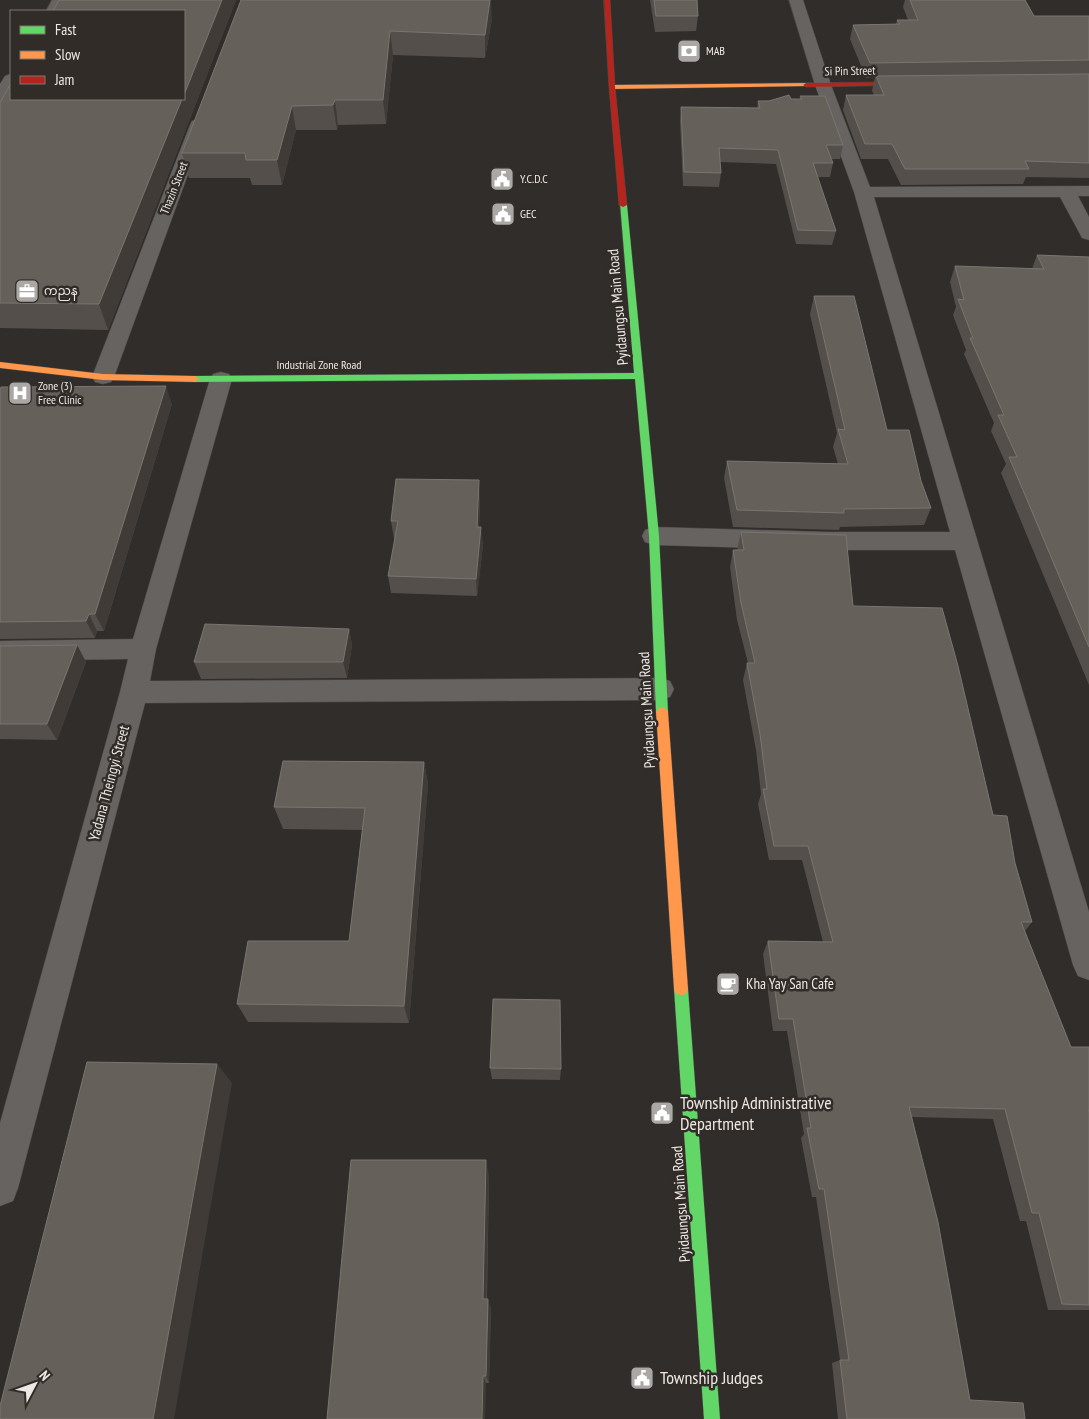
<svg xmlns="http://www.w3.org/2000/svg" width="1089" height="1419" font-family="'PT Sans Narrow','Noto Sans Myanmar',sans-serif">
<rect width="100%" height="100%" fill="#302d2a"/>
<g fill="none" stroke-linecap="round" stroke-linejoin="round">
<!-- street casing -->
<g stroke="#4a4846" stroke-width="1">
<g id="street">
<path d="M52,0H66L60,11H46Z"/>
<path d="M789,0H803L831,85L870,187L1089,186V196H1078L1089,217V240L1082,238L1080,234L1060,197H874L1089,912V980L1078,976L1073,965L955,550H829L654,545L645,542L642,536L645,530L654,527L829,532H950L854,192L815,85Z"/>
<path d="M11,74V93L6,101L0,103V84L5,76Z"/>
<path d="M198,120L204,121L206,125L114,377L111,382L103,384L95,382L92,377L190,125L192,121Z"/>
<path d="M221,372L229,374L232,379L156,649L150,681L660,678L670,681L674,689L670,697L660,700L145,703L18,1188L13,1201L0,1206V1123L120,692L128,659L0,661V641L133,639L210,379L213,374Z"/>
</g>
</g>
<!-- fast casing -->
<g stroke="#4a4846" stroke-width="1">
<g id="fast">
<path d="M620,203L627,205L659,536L668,712L666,715H658L656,712L649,536L635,379L195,382L191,379L195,376L634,373Z"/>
<path d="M681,983L686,984L688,989L720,1419H704L674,989L676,984Z"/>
</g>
</g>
<!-- slow casing -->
<g stroke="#4a4846" stroke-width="1">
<g id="slow">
<path d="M806,83L809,85L808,86L612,89L609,87L612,85Z"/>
<path d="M0,362L103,374L195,376L199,379L195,382L103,380L0,368Z"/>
<path d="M662,707L666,709L668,712L688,989L686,994L681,995L676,994L674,989L656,712L658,709Z"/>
</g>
</g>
<!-- jam casing -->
<g stroke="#4a4846" stroke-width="1">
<g id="jam">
<path d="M604,0H610L615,87L627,205L623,207L619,205L609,87Z"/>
<path d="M910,82L913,84L912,85L806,87L803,85L806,83Z"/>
</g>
</g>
<!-- street -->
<use href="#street" fill="#666361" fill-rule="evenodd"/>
<!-- fast -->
<use href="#fast" fill="#63d668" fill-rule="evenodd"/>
<!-- slow -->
<use href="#slow" fill="#ff974d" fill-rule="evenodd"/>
<!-- jam -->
<use href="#jam" fill="#b3261e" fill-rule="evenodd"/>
</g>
<!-- wall -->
<g fill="#554f4b">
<path d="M59,0H236L108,330L0,328V103L11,99Z"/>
<path d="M241,0L492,19L485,58L393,55L386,124L338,125L337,130H296L282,185H252L250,178H189L182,153Z"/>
<path d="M650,0H697L698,16L696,31L655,32Z"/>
<path d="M905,0H1025L1034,16H1089V178L1026,177L1023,184L901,185L888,159H861L843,110L846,95H874L872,91L875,77L866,78L850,39L853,25L896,24L897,20H908L903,7Z"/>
<path d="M800,96L843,145L840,159H831L833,163L830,177H817L836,231L832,245L796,244L776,164L720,162L721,173L719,187L683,186L680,121L681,107L757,108L758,101L800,99Z"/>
<path d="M1037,255L1089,257V685L1001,473L1006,464L991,431L994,423L964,354L966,350L953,315L956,307L950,282L955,266L1032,269Z"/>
<path d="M814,296L887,430L921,481L931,508L924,525L840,527L839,530L733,527L724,478L727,461L838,464L833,447L837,433L810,314Z"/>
<path d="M0,389L172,404L104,631H97L95,638L0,639Z"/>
<path d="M480,497L479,527L483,545L477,596L391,593L388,576L395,539H394L391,521Z"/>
<path d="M741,532L853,606L993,815L1015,863L1032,922L1025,931L1071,1047H1089V1310H1048L1026,1221H1020L993,1119L912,1117L970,1400L1025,1419H838L832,1363L840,1360L816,1197H812L801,1138L804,1134L787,1031H773L763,954L768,941L823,942L802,860H769L758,804L761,794L756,750L743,680L747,663H748L737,620L730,567L733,550H737Z"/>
<path d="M349,629L352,645L347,678L201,679L194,662Z"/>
<path d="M77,645L86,662L57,740L0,739V646Z"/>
<path d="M424,762L428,784L409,1023L248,1022L237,1004L349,941L362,830L283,829L274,807Z"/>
<path d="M490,1068L561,1069L560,1080L492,1079Z"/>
<path d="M489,1176L487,1299L491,1309L489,1383H486L327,1419Z"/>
</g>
<!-- shaded-wall -->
<g fill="#403b37">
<path d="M222,0H236L108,330L99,304L182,99H184V95Z"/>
<path d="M490,0H491L492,19L485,58V35Z"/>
<path d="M390,31L393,55L386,124L383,100Z"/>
<path d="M335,100L338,125L337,130L333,105Z"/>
<path d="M292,106L296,130L282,185L277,160Z"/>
<path d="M166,386L172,404L104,631L95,614Z"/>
<path d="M479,480L480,497L478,545L477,527Z"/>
<path d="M481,527L483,545L477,596L476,579Z"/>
<path d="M89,614L97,631L95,638L86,621Z"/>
<path d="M349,629L352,645L347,678L343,662Z"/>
<path d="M77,645L86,662L57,740L47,724Z"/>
<path d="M424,762L428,784L409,1023L404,1006Z"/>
<path d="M217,1064L232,1083L174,1419H153Z"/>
<path d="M486,1160L489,1176L486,1309L483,1299Z"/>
<path d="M488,1299L491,1309L489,1383L486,1376Z"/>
<path d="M483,1376L486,1383L485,1419H482Z"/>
</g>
<!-- building -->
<g fill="#66605b" stroke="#7b7571">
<path d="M59,0H222L184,95V11H53Z"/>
<path d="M241,0H490L485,35L390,31L383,100H335L333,105L292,106L277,160H246L245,153H182Z"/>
<path d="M654,0H697L698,16H656Z"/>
<path d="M910,0H1025L1034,16H1089V60L870,63L853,25L900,24L897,20H918Z"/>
<path d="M1089,74V163L1025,161L1029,169H905L892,144H865L846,95H884L876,76Z"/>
<path d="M11,83V99H182L99,304L0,303V103Z"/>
<path d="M789,95L791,99H802L800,96H825L843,145H826L833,163H813L836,231L798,230L778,150L719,148L721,173L684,172L681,107L760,108L758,101H769Z"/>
<path d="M1037,255L1089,257V647L1009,457H1017L998,415H1004L970,338H973L958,299L964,300L955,266L1044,269Z"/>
<path d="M814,296H854L887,430H909L921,481L931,508L844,509V513L737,510L727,461L848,464L838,429L845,430Z"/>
<path d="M166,386L95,614H89L86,621L0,622V389L1,387Z"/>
<path d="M396,479L479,480L477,527H481L476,579L388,576L398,521H391Z"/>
<path d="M741,532L846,535L853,606L942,608L958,666L993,815L1007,816L1015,863L1032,922H1021L1071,1047H1089V1110H1088L1089,1112V1305L1062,1304L1039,1213H1032L1005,1109L909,1107L938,1222L970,1400L1023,1403L1025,1419H847L840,1360H849L824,1189H819L807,1128H811L793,1019H779L768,941L833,942L808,846H774L763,789H767L760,734L747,663H755L741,603L733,550H744Z"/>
<path d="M205,624L349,629L343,662H194Z"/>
<path d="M77,645L47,724H0V646Z"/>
<path d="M283,761L424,762L404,1006L237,1004L248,941H349L365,808L274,807Z"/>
<path d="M493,999L560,1000L561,1069L490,1068Z"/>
<path d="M87,1062L217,1064L153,1419H0V1406Z"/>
<path d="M351,1160H486L483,1299H488L486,1376H483L482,1419H327Z"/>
</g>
<!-- icons -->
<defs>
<g id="bank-square" transform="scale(1.25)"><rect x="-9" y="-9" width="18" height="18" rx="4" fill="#aaa7a4" stroke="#322c28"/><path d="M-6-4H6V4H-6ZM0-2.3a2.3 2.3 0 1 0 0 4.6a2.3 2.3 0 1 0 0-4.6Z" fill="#fff"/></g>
<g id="civic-square" transform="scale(1.25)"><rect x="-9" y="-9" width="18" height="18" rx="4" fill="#aaa7a4" stroke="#322c28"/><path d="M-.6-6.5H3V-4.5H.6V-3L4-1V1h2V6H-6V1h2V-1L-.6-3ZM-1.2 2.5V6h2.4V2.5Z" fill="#fff"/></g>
<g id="office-square" transform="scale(1.25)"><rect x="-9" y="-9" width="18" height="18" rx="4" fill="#aaa7a4" stroke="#322c28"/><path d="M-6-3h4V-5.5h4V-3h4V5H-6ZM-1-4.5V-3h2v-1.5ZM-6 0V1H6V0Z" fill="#fff"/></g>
<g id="hospital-square" transform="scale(1.25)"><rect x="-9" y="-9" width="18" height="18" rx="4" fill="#aaa7a4" stroke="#322c28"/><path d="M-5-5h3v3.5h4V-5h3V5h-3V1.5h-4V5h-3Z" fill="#fff"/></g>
<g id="cafe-square" transform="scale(1.25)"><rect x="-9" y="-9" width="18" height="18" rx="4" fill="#aaa7a4" stroke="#322c28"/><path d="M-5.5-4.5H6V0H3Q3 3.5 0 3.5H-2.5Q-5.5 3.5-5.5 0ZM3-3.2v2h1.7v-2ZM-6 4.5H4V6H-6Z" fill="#fff"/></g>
</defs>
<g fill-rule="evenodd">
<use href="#bank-square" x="689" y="51"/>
<use href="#civic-square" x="502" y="179"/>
<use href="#civic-square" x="503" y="214"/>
<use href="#office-square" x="27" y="291"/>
<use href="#hospital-square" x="20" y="393"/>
<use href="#cafe-square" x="728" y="984"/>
<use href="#civic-square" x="662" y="1113"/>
<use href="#civic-square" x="642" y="1378"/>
</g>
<g text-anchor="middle" stroke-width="5" stroke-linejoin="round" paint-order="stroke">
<!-- far-poi labels -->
<g font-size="12" fill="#ece8e5" stroke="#322c28" text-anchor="start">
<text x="706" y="55">MAB</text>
<text x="520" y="183">Y.C.D.C</text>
<text x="520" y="218">GEC</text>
<text x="44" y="295">ကညန</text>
<text x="38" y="390">Zone (3)<tspan x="38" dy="14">Free Clinic</tspan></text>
</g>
<!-- far-street labels -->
<g font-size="12" fill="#ece8e5" stroke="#322c28">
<text transform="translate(850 71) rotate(-1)" y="4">Si Pin Street</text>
<text transform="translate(174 188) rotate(-69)" y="4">Thazin Street</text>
<text x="319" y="369">Industrial Zone Road</text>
</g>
<!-- street labels -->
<g font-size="15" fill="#ece8e5" stroke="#322c28">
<text transform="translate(618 307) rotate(-95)" y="5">Pyidaungsu Main Road</text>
<text transform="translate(647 710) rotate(-93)" y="5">Pyidaungsu Main Road</text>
<text transform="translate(109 783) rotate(-75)" y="5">Yadana Theingyi Street</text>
<text transform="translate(681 1204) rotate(-94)" y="5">Pyidaungsu Main Road</text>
</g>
<!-- poi labels -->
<g font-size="15" fill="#ece8e5" stroke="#322c28" text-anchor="start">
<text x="746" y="989">Kha Yay San Cafe</text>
</g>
<!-- near-poi labels -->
<g font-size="18" fill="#ece8e5" stroke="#322c28" text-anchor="start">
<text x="680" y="1109">Township Administrative<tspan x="680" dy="21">Department</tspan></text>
<text x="660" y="1384">Township Judges</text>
</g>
</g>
<!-- legend -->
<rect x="10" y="10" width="175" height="90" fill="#322c28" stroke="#7c7774"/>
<rect x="20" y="26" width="25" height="8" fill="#63d668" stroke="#7c7774"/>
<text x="55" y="35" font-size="15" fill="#ece8e5">Fast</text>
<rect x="20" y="51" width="25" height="8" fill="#ff974d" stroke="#7c7774"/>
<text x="55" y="60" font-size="15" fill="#ece8e5">Slow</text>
<rect x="20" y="76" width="25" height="8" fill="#b3261e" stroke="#7c7774"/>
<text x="55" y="85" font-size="15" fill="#ece8e5">Jam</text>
<!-- north arrow -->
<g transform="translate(35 1384) rotate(49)" stroke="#322c28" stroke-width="4" paint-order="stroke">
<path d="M0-4L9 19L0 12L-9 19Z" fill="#ece8e5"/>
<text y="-8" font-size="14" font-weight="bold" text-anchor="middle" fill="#ece8e5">N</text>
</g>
</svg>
